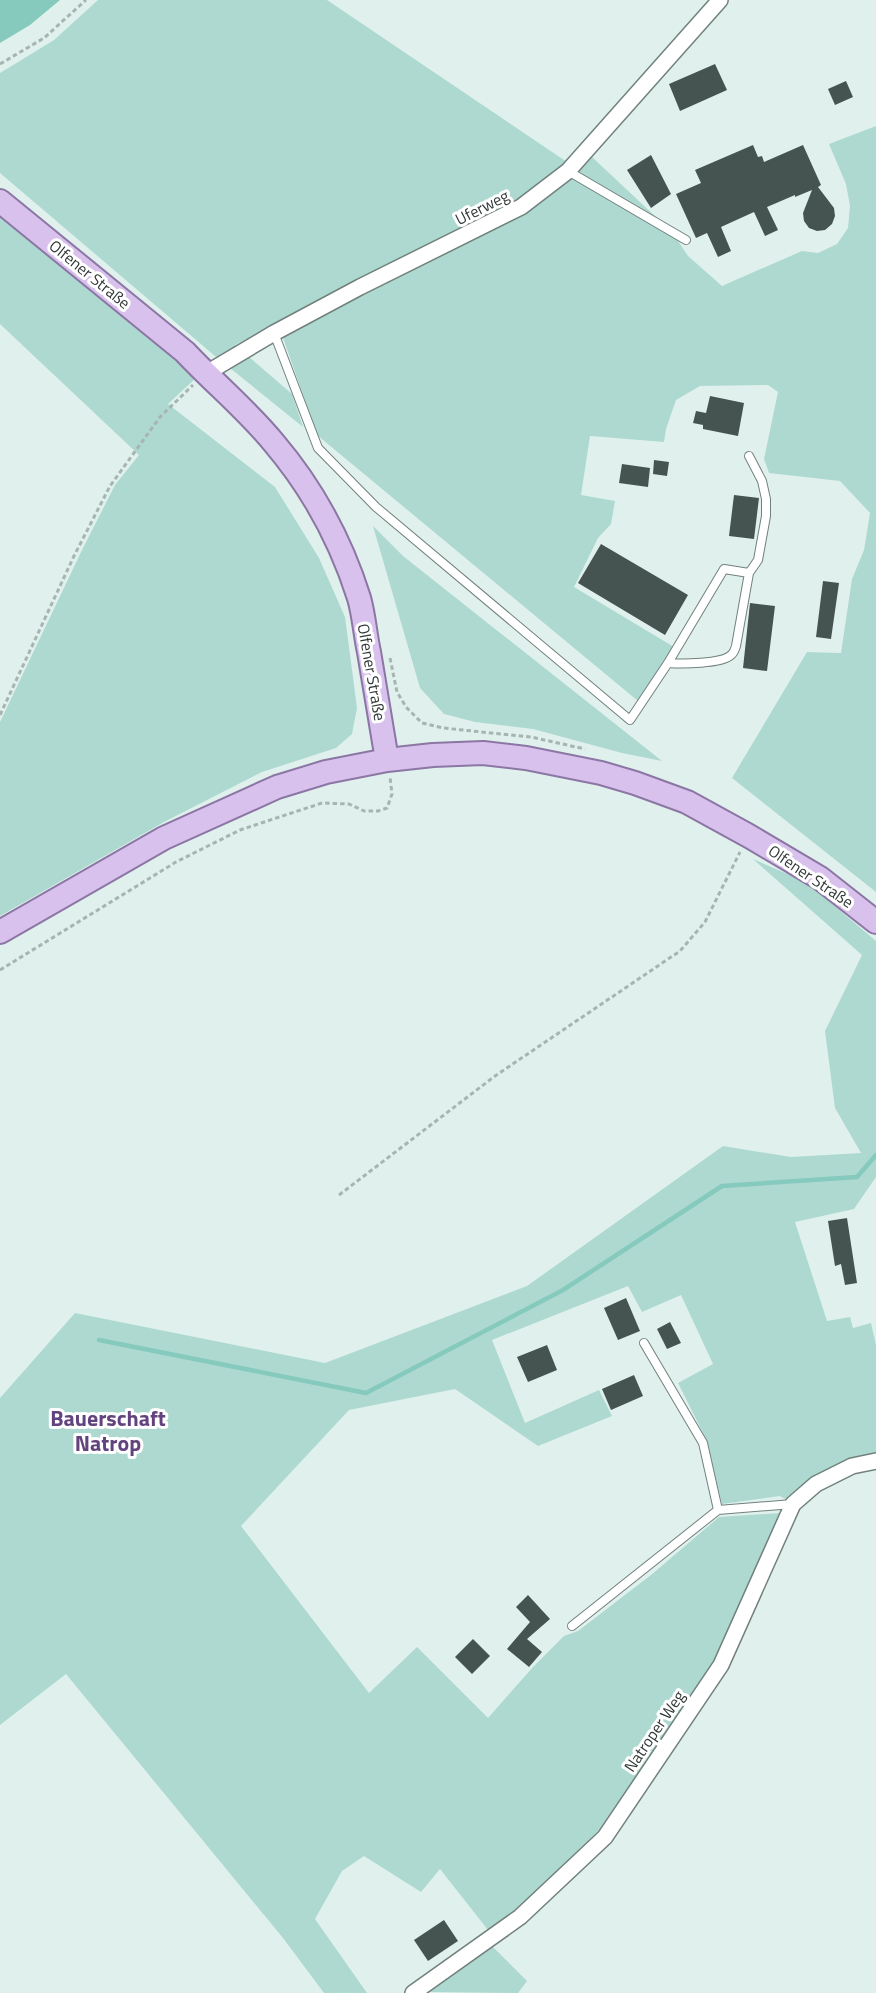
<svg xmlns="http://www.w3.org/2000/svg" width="876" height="1993" viewBox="0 0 876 1993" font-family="'Titillium Web',sans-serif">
  <rect width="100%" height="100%" fill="#e0f1ed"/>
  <path fill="#aed9d1" d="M98,0h229l240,162 -49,38 -283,145 57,49 11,33 -88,-71 -215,-183v-100l54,-33z
    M876,126v766l-144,-114 75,-126 34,1 11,-74 12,-29 6,-37 -30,-32 -71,-8 -5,-14 14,-67 -10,-7 -68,1 -24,14 -10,29 -2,13 -74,-6 -9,59 34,6 -4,23 -13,14 -24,49 100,60 -36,54 -321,-266 -35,-100 246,-124 64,-54 80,75 16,24 34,30 80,-35 16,2 19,-9 11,-16 2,-22 -4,-22 -17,-40z
    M0,214l198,162 -30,28 107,83 44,71 26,59 12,91 -5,26 -16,14 -74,24 -98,50 -164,94v-194l82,-172 33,-65 24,-30 -139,-131z
    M373,526l30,30 259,205 -40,-8 -89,-24 -58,-7 -31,-8 -24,-26z
    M753,859l53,23 70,59v236l-22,32 -59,13 32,99 23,-4 3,11 18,-5 5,22v107c-39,10 -60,20 -91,47l-5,-3 -58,8 -16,-65 -28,-56 35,-19 -32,-69 -39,17 -14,-26 -136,54 33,83 74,-33 13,26 -74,30 -83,-57 -106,21 -108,116 128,167 48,-46 71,71 45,-51 31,-31 14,-5 73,-56 68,-58 62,-4 -67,150 -114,166 -85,83 -27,18 -48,-61 -19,23 -57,-36 -22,15 -27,48 52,74h-43l-41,-55 -217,-264 -66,51v-327l75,-85 250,50 202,-77 196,-140 68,11 70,-4 -26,-45 -10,-77 37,-76z
    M492,1946l35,35 -9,12 -89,-1z"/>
  <path fill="#85cabd" d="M0,0h60l-30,25 -30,18z"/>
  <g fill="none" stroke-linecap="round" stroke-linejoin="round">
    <path stroke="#85cabd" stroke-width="4.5" d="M99,1340l267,53 197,-103 159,-104 135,-9 19,-22"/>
  </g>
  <path fill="#455451" d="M715,64l12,26 -47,21 -11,-27z
    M846,81l7,16 -18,8 -7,-16z
    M753,145l5,12 4,-1 2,6 39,-17 18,40 -3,2 16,21 1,8 -3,8 -7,6 -8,1 -8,-3 -5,-7 -1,-8 9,-23 -17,7v-2l-28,12 11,23 -13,6 -11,-24 -33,15 10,24 -13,6 -11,-24 -11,5 -20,-44 25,-11 -6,-13z
    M651,155l20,39 -20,14 -24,-38z
    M710,396l34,7 -6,33 -35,-7v-4l-10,-2 3,-12 10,2z
    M654,460l15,2 -2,14 -14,-2z
    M622,464l28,4 -2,19 -29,-4z
    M734,495l25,3 -5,41 -25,-3z
    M601,544l87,51 -23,40 -87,-52z
    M823,581l16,2 -8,56 -15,-2z
    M750,603l25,3 -8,65 -24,-3z
    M847,1218l10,65 -12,2 -4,-21 -6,2 -7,-45z
    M626,1298l14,33 -22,9 -14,-32z
    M670,1322l11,21 -14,6 -10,-20z
    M547,1345l10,25 -29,12 -11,-25z
    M634,1375l9,21 -32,14 -9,-21z
    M528,1595l22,24 -23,20 15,13 -13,15 -22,-18 23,-27 -14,-15z
    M473,1639l17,17 -18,18 -17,-17z
    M444,1920l14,21 -30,20 -14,-21z"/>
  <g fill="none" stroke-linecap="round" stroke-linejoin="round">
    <defs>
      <path id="lane" d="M568,171l118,69
        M274,333l44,115 58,59 254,213 38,-57 56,-94 25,4
        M668,663c13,1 54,1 63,-8 3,-2 4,-6 5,-9l13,-73 9,-13 8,-44v-17l-4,-18 -13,-25
        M644,1343l59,100 15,67
        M572,1626l146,-116 75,-6"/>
      <path id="street" d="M205,374l69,-41 86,-46 161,-80 47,-36 152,-171
        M413,1993l107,-76 85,-80 116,-172 72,-161 23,-20 36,-18 24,-5"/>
      <path id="primary" d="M0,201l185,151c29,31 62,58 89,91 39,46 67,98 85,155 5,17 6,36 10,54 6,36 12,72 18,108
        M0,932l164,-94 113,-51 49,-15 61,-12 46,-5 50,-2 43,5 75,15 34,10 52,19 62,34 71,42 56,44"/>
    </defs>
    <use href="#lane" stroke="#71817d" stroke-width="10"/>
    <use href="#street" stroke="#71817d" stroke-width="18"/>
    <use href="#primary" stroke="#8c76a4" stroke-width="26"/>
    <path stroke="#a7b5b2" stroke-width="3" stroke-dasharray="4.5 3" stroke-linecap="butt" d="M0,64l44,-26 42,-38
      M390,658l7,34 9,15 16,16 21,5 88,9 54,12
      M0,715l74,-159 36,-70 50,-69 33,-32
      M0,970l176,-108 64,-32 82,-27 27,1 15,7h14l9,-3 5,-14 -2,-17
      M339,1195l156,-119 185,-125 25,-29 35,-70"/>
    <use href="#lane" stroke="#fff" stroke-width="8"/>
    <use href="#street" stroke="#fff" stroke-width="15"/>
    <use href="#primary" stroke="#d8c1ec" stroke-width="22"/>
  </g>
  <g text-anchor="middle" stroke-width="6" stroke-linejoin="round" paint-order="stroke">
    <g font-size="16" fill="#303736" stroke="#fff">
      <text transform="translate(482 207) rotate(-27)" y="6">Uferweg</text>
      <text transform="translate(90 274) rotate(39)" y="6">Olfener Straße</text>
      <text transform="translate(372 672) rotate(80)" y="6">Olfener Straße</text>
      <text transform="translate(811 876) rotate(34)" y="6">Olfener Straße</text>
      <text transform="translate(654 1731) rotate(-56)" y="6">Natroper Weg</text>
    </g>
    <g font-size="22" font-weight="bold" fill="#63437e" stroke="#fff">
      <text x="108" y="1426">Bauerschaft<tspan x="108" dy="25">Natrop</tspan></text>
    </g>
  </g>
</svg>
